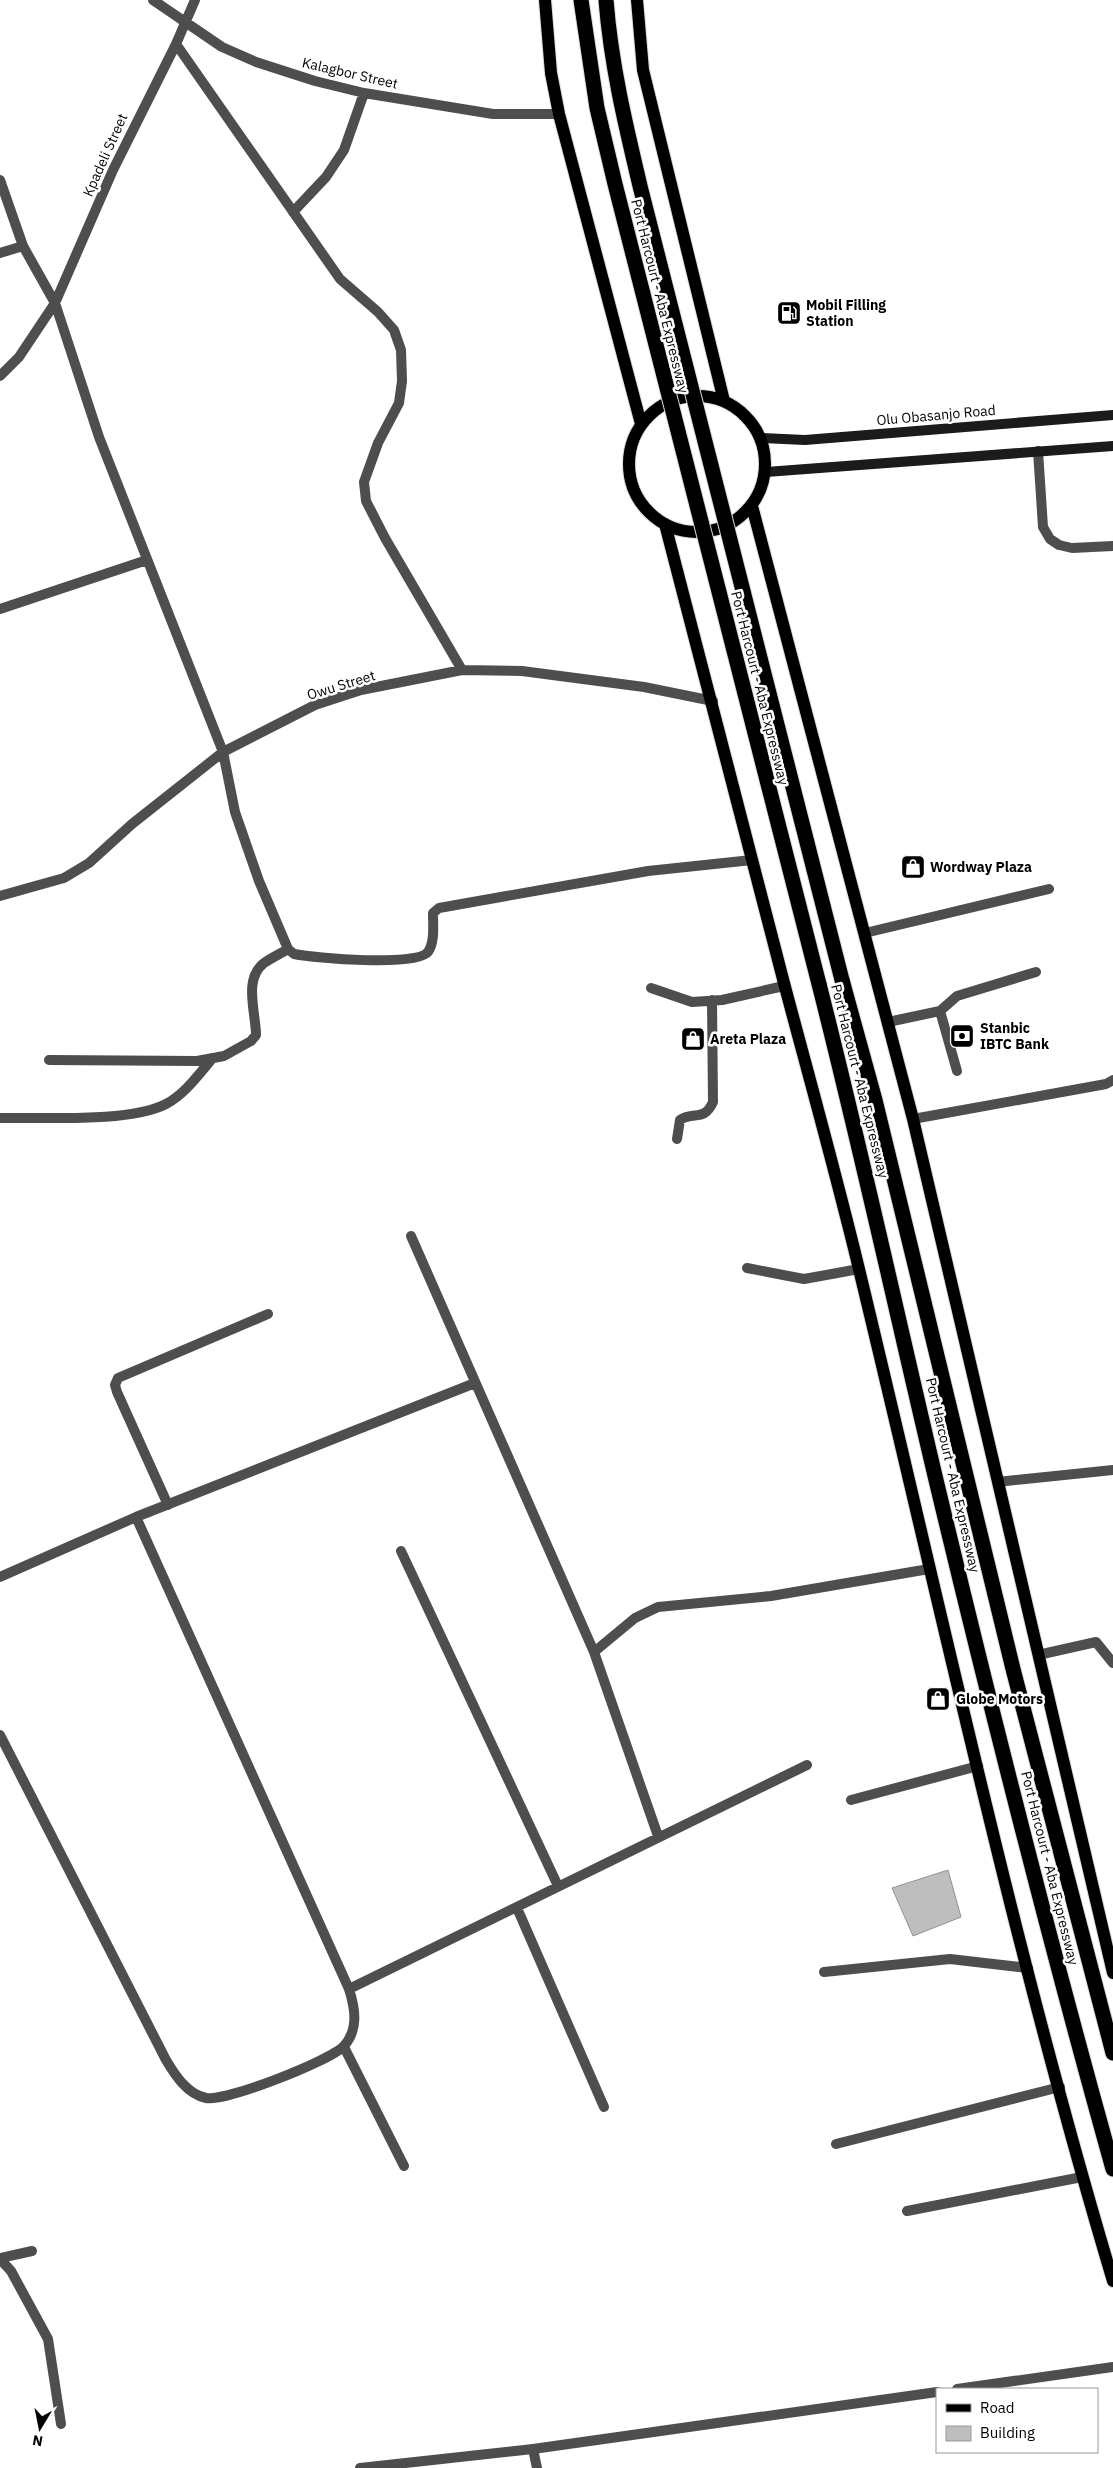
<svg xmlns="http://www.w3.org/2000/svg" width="1113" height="2468" viewBox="0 0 1113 2468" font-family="'IBM Plex Sans',sans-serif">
  <rect width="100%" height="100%" fill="#fff"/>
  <path fill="#bebebe" stroke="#929292" d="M948,1870l13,47 -48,19 -21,-48z"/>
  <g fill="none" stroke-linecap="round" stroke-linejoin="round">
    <defs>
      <path id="primary" d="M545,0l6,73 8,41 82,310
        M637,0l6,70 81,331
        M629 464a68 68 0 1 1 136 0a68 68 0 1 1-136 0Z
        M752,506l161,613 200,854
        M665,524c41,153 78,306 119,459 25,94 51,187 74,282 82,339 155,682 255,1016"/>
      <path id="highway" d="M842,980l33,120 138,569 100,384
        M819,984c42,165 78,331 117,496 55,230 113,460 177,689"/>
    </defs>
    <use href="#primary" stroke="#dbdbdb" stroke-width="14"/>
    <use href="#highway" stroke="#dbdbdb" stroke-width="17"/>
    <path stroke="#4e4e4e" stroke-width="10" d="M1038,451l5,76 7,12 9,6 13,3 41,-2
      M940,1011l17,-15 79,-24
      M888,1022l52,-11 17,60
      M913,1119l193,-35 7,-4
      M747,1268l57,11 55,-10
      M1038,1655l58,-13 17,21
      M851,1800l127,-34
      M824,1972l126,-13 78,9
      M836,2144l224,-57
      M907,2211l175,-34
      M0,2259l11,12 37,68 13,85
      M533,2449l4,19"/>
    <path stroke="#4e4e4e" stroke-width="10" d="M153,0l69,47 34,15 59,19 49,12 129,21h66
      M176,44l164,235 38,33 16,18 7,20 1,31 -3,22 -21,40 -14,39 2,19 19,37 77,132
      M0,180l23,66 32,57 44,134 124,315 12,60 24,69 29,68 6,5c21,4 122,13 134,-2 7,-10 5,-27 5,-39l6,-5 209,-37 104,-11
      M293,212l33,-35 18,-27 20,-57
      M0,253l23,-7
      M0,376l19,-19 36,-54 58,-133 63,-126 19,-44
      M0,609l147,-49
      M0,896l64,-18 25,-15 43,-39 91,-72 92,-47 46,-15 101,-20 60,1 122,16 69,14
      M865,933l184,-44
      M651,988l41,14 30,-2 62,-14
      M49,1060l148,1 27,-5 27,-15 5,-6c0,-22 -13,-56 8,-72 7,-5 16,-9 24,-14
      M0,1118c44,-1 129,5 166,-14 19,-10 33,-30 46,-45
      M677,1139l3,-19c14,-9 24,2 33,-18l-1,-102
      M411,1236l183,416 64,184
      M997,1482l116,-12
      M168,1505l-51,-113 -2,-7 3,-7 150,-64
      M401,1551l157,335
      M0,1577l136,-60 339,-134
      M594,1652l41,-34 23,-11 113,-11 158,-27
      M0,1735l166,325c9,15 21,34 40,38 19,4 124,-37 138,-52 15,-17 11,-38 5,-57l-213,-472
      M517,1908l87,199
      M349,1989l458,-224
      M344,2047l60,119
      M0,2258l32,-7
      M957,2389l156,-22
      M360,2468l173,-19 404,-57"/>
    <path stroke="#1b1b1b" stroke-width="10" d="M762,438l43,2 308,-25
      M766,472l347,-26"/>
    <use href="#primary" stroke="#000" stroke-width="12"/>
    <use href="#highway" stroke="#000" stroke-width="15"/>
    <defs>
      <path id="highway-bridge" d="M581,0l16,108 18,76 204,800
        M606,0c5,65 20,127 35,190l201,790"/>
    </defs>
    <use href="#highway-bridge" stroke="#dbdbdb" stroke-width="17" stroke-linecap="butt"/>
    <use href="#highway-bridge" stroke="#000" stroke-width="15"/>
  </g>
  <defs>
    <symbol id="fuel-square" viewBox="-11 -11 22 22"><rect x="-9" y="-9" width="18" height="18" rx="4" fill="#000" stroke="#fff"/><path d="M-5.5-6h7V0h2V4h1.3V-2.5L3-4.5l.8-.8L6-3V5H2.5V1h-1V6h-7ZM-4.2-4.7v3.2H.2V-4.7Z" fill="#fff"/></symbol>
    <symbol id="shop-square" viewBox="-11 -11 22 22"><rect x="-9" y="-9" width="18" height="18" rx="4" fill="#000" stroke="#fff"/><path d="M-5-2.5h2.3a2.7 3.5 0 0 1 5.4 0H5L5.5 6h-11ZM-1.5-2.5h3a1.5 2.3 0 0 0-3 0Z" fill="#fff"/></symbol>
    <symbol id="bank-square" viewBox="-11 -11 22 22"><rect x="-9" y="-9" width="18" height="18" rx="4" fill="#000" stroke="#fff"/><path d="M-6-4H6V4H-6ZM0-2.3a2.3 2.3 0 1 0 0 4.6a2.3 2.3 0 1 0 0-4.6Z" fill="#fff"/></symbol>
  </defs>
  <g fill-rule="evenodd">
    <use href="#fuel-square" x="775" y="299" width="28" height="28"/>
    <use href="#shop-square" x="899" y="853" width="28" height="28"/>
    <use href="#bank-square" x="948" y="1022" width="28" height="28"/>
    <use href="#shop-square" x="679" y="1025" width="28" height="28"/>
    <use href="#shop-square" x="924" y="1685" width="28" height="28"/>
  </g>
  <g text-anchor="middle" stroke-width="5" stroke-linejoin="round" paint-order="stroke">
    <g font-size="14" fill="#000" stroke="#fff">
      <text transform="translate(350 73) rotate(13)" y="5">Kalagbor Street</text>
      <text transform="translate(105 155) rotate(-66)" y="5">Kpadeli Street</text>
      <text transform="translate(660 296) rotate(76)" y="5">Port Harcourt - Aba Expressway</text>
      <text transform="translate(936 415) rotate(-5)" y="5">Olu Obasanjo Road</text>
      <text transform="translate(341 685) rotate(-17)" y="5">Owu Street</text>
      <text transform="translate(760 688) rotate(76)" y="5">Port Harcourt - Aba Expressway</text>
      <text transform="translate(860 1081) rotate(76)" y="5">Port Harcourt - Aba Expressway</text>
      <text transform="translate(953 1475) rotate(77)" y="5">Port Harcourt - Aba Expressway</text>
      <text transform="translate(1050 1868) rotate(76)" y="5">Port Harcourt - Aba Expressway</text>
    </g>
    <g font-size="14" font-weight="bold" fill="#000" stroke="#fff" text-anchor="start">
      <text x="806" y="310">Mobil Filling<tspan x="806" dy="16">Station</tspan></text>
      <text x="930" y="872">Wordway Plaza</text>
      <text x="980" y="1033">Stanbic<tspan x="980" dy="16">IBTC Bank</tspan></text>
      <text x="710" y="1044">Areta Plaza</text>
      <text x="956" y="1704">Globe Motors</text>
    </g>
  </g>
  <rect x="936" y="2388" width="162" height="65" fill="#ffffff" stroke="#999999"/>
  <rect x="946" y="2404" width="25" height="8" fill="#000000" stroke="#999999"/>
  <text x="980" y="2413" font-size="15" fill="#000000">Road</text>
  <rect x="946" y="2426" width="25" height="15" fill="#bebebe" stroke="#999999"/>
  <text x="980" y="2438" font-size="15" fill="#000000">Building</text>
  <g transform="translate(40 2428) rotate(190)" stroke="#ffffff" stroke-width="4" paint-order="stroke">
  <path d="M0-4L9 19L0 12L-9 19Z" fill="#000000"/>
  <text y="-8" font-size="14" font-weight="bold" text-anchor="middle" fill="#000000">N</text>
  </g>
</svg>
